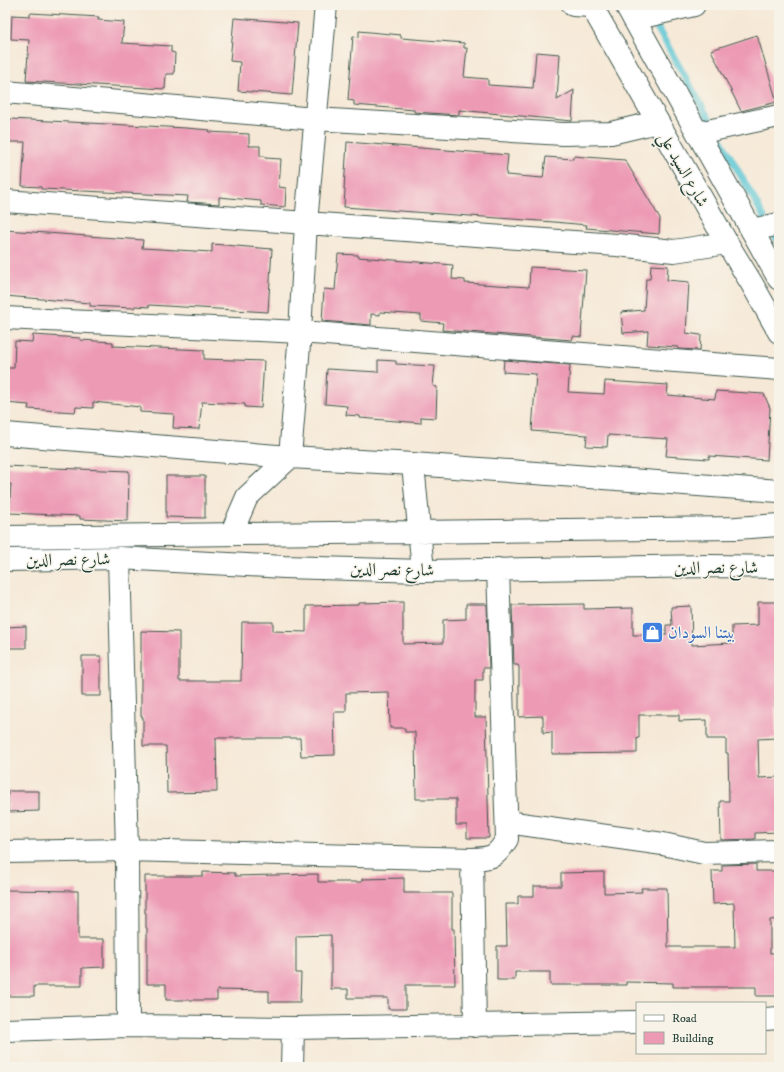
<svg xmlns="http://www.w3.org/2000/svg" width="784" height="1072" viewBox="0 0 784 1072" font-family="'IM FELL DW Pica',Amiri,serif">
  <rect width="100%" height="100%" fill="#f7f3e8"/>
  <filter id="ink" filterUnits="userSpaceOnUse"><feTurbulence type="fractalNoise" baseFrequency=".025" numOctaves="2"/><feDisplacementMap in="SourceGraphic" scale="8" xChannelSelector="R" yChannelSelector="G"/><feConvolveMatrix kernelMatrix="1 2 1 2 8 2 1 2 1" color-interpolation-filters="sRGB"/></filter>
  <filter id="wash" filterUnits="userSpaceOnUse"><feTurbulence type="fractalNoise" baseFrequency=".012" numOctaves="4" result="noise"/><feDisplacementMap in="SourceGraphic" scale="16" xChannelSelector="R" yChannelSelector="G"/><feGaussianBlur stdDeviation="0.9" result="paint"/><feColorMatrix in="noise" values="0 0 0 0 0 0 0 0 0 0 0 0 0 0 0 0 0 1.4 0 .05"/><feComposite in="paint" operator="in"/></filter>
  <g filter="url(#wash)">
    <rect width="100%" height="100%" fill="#f6e8d6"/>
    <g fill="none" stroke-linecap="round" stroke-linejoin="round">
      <path stroke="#5bc6d4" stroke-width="7" d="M651,17l58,102
        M718,135l46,82
        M773,232l6,10"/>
    </g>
    <g id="blocks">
      <path fill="#ed9ab5" d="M30,13l69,4 -1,3 26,2 -2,21 49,3v6l4,1 -1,21h-8l-1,15 -139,-8 3,-41 -18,-1 1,-24 18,1z
        M234,18l64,5 -6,72 -54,-4 2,-29 -10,-1z
        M359,31l42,4v3l63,5v5h3l-3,29 24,2v6l45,3 3,-36 24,2 -3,46 17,-10 -2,31 -113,-11v5l-45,-3v-2l-60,-5v-4l-6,-1 5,-64 6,1z
        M757,35l20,67 -36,9 -30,-61z
        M10,119l176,9 24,2 -1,2 40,2v12h11v10h5v2l16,1 -2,28 7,1 -1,19 -24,-2v-4l-42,-4v7l-32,-2 1,-6 -147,-7v-2l-19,-1 3,-44h-17z
        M347,142l161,13 -2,20 37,3 3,-21 27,2v-3l52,4 35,58 -1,16 -73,-6 1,-3 -33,-3 -210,-15 1,-17 -1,-1z
        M5,230l138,10 -1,8 70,4v-8l60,5 -4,63 -119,-7v2l-14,-1 -1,2 -44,-2v-3l-85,-7z
        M338,254l20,1v2l95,8 -1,14 13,1v3l64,4 1,-20 56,3 -5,67 -8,-1 -1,4 -130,-10 1,-7 -22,-2v-6l-41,-3v3l-9,-1v11l-49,-4 2,-32 11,1z
        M651,265l17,1 -1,14 22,2 -3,51 15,2 -1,15 -22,-1v-2l-31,-2 1,-14 -25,2 -2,-21 23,-2 2,-31h4z
        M33,335l47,3v2l33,2v4l91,4v9l60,2 -3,47 -16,-1v-3l-43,-2 -3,27 -26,-1 1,-14 -34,-2v-5l-47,-5v6l-17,-1 -1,5 -47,-3 1,-4 -24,-2v-35h9l1,-27 17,1z
        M378,360l18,1v3l39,2 -2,20 4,1 -1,31 -15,-1v6l-61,-5v-2l-14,-1 1,-9 -22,-2 2,-35 51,3z
        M504,360l66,5 -2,27 36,2 1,-13 63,4 -1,10 48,4 1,-8 48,3 6,14 -3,52 -58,-4v3l-43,-3 2,-17 -60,-4 -1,12 -21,-1 1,-11 -55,-4 4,-57 -33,-2z
        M5,466l124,5 -1,50 -48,-2v-3l-71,-3 2,-29 -6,-1z
        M166,476h39v42l-39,-1z
        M403,602v42l40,-1v-23l23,-1v-15h20l1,1 2,63h-6v12h-8v37h11l3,121h-22v-13h-11v-26h-40l-1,-67h-10v-4h-15l-1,-36 -43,1v19h-12l1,43 -34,1 -1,-18h-84l1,54 -50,1 -1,-47h-23v-29h-2v-86l38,1v49h62l1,-59h31v9l33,1v-26l53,-1v-2z
        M758,602h21v89h-2v8h-2l1,39 -18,1 1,39 20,-1v55l-24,1v6l-34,1 -1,-39h9l-1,-48h-2v-14h-19v-19l-28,1v-6h-40v23h-2v15l-85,1v-22l-9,1v-17l-24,1v-50l-1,-2h-4l-2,-60 72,-1v5l49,-1v27h33v-10h6l-1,-18 20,-1 1,39 40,-2v-17l26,-1z
        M26,626v22h-21v-21z
        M82,656h19v40h-19z
        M8,791h31v20l-31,1z
        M756,864v7h23v48l-9,1v33h9v43h-23v-9h-83v-4l-47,-1v3h-76v-13h-35v8h-18v-34h10l-1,-42h12v-8h16v-10h27v-13l43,-1v21l38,-1 -1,-4h26l1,59h67l-1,-44 -21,1 -1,-33h10v-6z
        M203,872l32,1v3l83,-2v8h44v-3l42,-1v15h48v36h2l1,56h-49v24h-18v-11h-40v-9h-17v-54l-35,1v37h5l-1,29h-31v-11l-52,-1v10h-51v-16h-19v-56h-1v-15h-1v-37h58z
        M5,890l73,1v48h26v28l-22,1v18h-48v10h-29z"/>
    </g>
  </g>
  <g filter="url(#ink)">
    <use href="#blocks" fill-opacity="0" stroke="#3f574c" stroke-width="1"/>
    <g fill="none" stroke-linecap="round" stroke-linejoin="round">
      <defs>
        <path id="minor" d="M573,5l19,1
          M634,19l60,-14
          M5,92l310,27 248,15 48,-1 46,-11
          M698,133l81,-17
          M5,201l301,22 311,22 57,6 53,-8
          M752,230l27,-6
          M5,318l295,14 479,37
          M5,434l285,23 123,7 366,27
          M413,464l10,107
          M231,534l16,-37 43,-40 10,-125 6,-109 20,-218
          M5,537l731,-9 43,-3
          M119,558l8,292 1,176
          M5,560l114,-2 165,9 139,4 286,-5 70,1
          M507,822l156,22 41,9 75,-2
          M5,852l122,-2 345,9c21,-1 24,-2 35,-20l-9,-270
          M472,859l3,167
          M765,1019l14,-1
          M5,1030l123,-4 165,2 344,-6
          M292,1067l1,-39"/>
        <path id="major" d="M591,5l136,238 25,41 27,48
          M626,5l153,274"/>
      </defs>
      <use href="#minor" stroke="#3f574c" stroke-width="24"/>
      <use href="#major" stroke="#3f574c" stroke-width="24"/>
      <use href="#minor" stroke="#fff" stroke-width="22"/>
      <use href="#major" stroke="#fff" stroke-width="22"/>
    </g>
  </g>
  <defs>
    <symbol id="shop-square" viewBox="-11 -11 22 22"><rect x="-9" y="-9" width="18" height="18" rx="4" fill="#3f7fe0" stroke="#f7f3e8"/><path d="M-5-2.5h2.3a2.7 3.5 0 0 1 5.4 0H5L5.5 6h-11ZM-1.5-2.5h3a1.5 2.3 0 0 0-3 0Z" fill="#fff"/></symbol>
  </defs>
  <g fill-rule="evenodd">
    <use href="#shop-square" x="640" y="620" width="25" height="25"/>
  </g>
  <g text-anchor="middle" stroke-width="3" stroke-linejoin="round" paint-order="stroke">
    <g font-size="17" fill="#1f3d34" stroke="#f7f3e8">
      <text transform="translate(684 169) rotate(60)" y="6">شارع السيد علي</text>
      <text transform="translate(68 559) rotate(-1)" y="6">شارع نصر الدين</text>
      <text x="716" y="573">شارع نصر الدين</text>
      <text transform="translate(392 569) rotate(1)" y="6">شارع نصر الدين</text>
    </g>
    <g font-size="17" fill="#366cbe" stroke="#f7f3e8" text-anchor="start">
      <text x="668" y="638">بيتنا السودان</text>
    </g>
  </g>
  <rect width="784" height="1072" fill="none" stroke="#f7f3e8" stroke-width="20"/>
  <rect x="636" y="1002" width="130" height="52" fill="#f7f3e8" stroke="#a1aaa0"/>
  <rect x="644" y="1015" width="20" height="6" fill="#ffffff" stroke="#a1aaa0"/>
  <text x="672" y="1022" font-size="12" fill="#1f3d34">Road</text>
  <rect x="644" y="1032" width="20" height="12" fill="#ed9ab5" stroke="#a1aaa0"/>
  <text x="672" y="1042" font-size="12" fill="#1f3d34">Building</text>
</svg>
